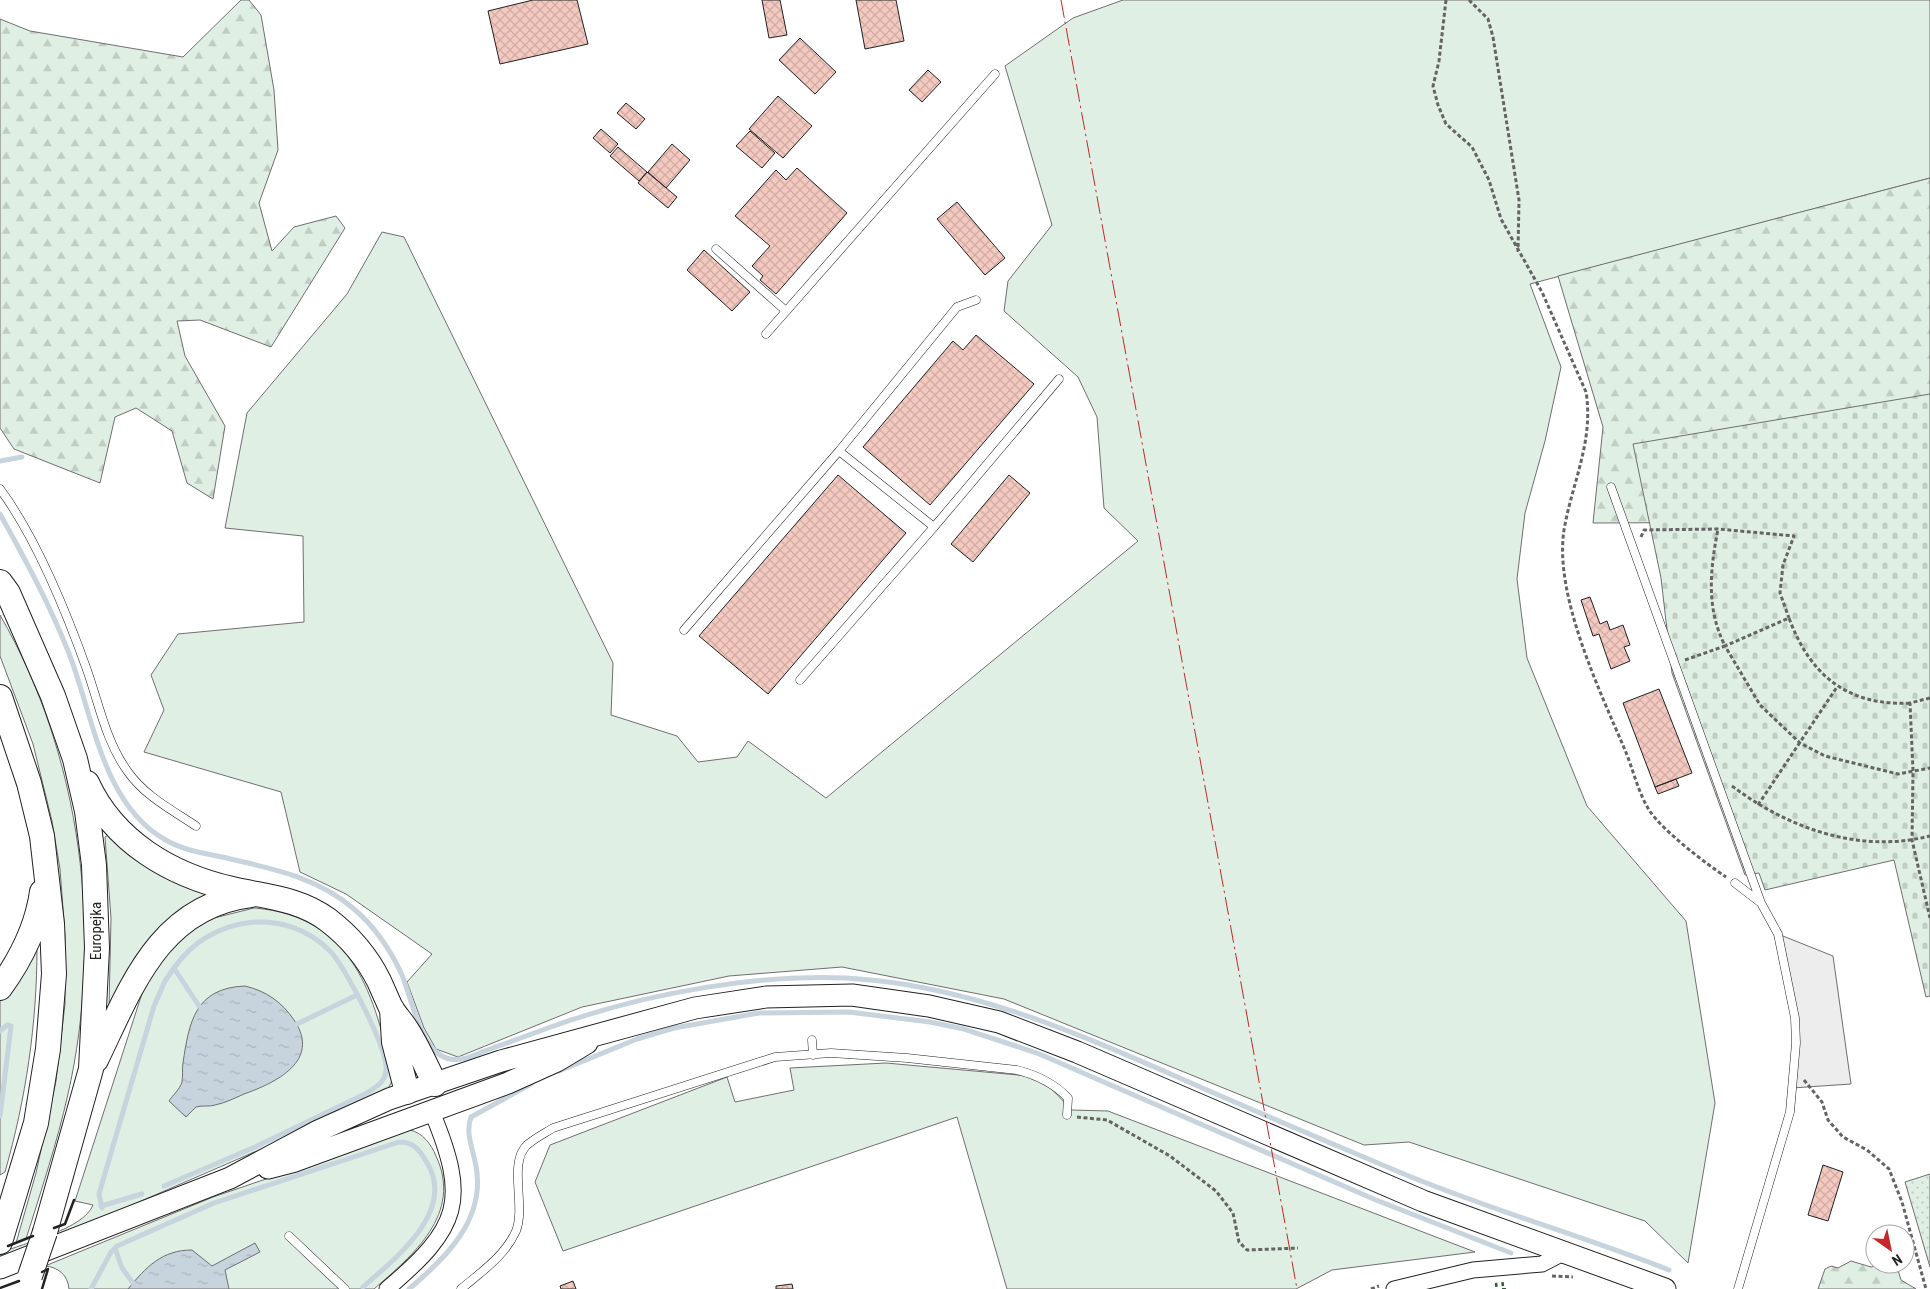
<svg xmlns="http://www.w3.org/2000/svg" width="1930" height="1289" viewBox="0 0 1930 1289" font-family="'Roboto Condensed',sans-serif">
  <defs>
    <pattern id="forest-firs" width="22" height="20" patternUnits="userSpaceOnUse" patternTransform="scale(1.25)"><rect width="22" height="20" fill="#e0efe3"/><path d="M5 1l3.5 6h-7zM16 11l3.5 6h-7z" fill="#c0cdc2"/></pattern>
    <pattern id="cemetery-stones" width="16" height="16" patternUnits="userSpaceOnUse" patternTransform="scale(1.25)"><rect width="16" height="16" fill="#e0efe3"/><path d="M2 7V4a2 2 0 0 1 4 0v3zM10 15v-3a2 2 0 0 1 4 0v3z" fill="#c0cdc2"/></pattern>
    <pattern id="garden-dots" width="8" height="8" patternUnits="userSpaceOnUse" patternTransform="scale(1.25)"><rect width="8" height="8" fill="#e0efe3"/><path d="M2 2h.1M6 6h.1" fill="none" stroke="#c0cdc2" stroke-width="1.8" stroke-linecap="round"/></pattern>
    <pattern id="water-ripples" width="26" height="14" patternUnits="userSpaceOnUse" patternTransform="scale(1.25)"><rect width="26" height="14" fill="#c7d3dd"/><path d="M2 4q2-2 4 0t4 0M15 11q2-2 4 0t4 0" fill="none" stroke="#abb5bd"/></pattern>
    <pattern id="building-cross-hatch" width="8" height="8" patternUnits="userSpaceOnUse" patternTransform="scale(1.25)"><rect width="8" height="8" fill="#f3c9c0"/><path d="M0 0l8 8M0 8l8-8" fill="none" stroke="#d0aca5"/></pattern>
  </defs>
  <rect width="100%" height="100%" fill="#fff"/>
  <path fill="#e0efe3" stroke="#6f6f6f" d="M1123,0h807v178l-400,106 31,83 -16,74 -20,72 -8,66 10,79 60,148 99,115 29,182 -27,160 -43,-42 -236,-79 -45,3 -360,-146 -162,-32 -113,9 -147,31 -124,50 -22,-8 -12,-21 -17,-46 25,-28 -86,-60 -46,-22 -19,-80 -137,-40 20,-42 -13,-35 27,-41 126,-12 -1,-86 -78,-8 22,-115 100,-119 35,-62 22,5 209,426 -2,52 66,21 21,26 39,-5 11,-16 78,57 312,-257 -34,-33 -7,-91 -19,-40 -74,-66 4,-30 44,-56 -47,-159 68,-48z
    M0,615c82,142 104,320 68,479 -11,49 -27,97 -42,145l-10,4 20,-70 20,-92 9,-77v-69l-5,-66 -8,-48 -19,-77 -33,-88z
    M110,834l107,58 -108,116 2,-90 -6,-81z
    M254,908c100,8 121,88 139,171l-5,10 -23,15 -256,111 -109,42v-4c24,-10 84,-24 93,-48l-18,-4 72,-223 40,-47 27,-13z
    M37,947c0,77 -11,151 -32,225l-5,3v-175z
    M886,1063l154,14 32,33 36,1 367,141 -143,18 -36,19h-289l-50,-172 -394,134 -28,-69 15,-37 177,-68 8,25 59,-12 -4,-22z
    M410,1130c13,3 21,14 26,26 27,58 -23,99 -62,133h-305c-1,-14 -11,-22 -24,-23l168,-69z"/>
  <path fill="url(#forest-firs)" stroke="#6f6f6f" d="M241,0h8l12,15 13,75 4,60 -19,53 13,48 22,-24 42,-11 9,12 -74,119 -71,-27 -23,1 8,35 40,70 -12,73 -26,-16 -15,-52 -36,-23 -21,9 -15,66 -86,-34 -14,-21v-409l30,12 153,26z
    M1930,178v497l-120,-153 -217,1 10,-96 -45,-151z
    M1851,1261l20,6 13,-3 13,3 4,13 15,9h-98l7,-20 6,-3 7,2z"/>
  <path fill="url(#cemetery-stones)" stroke="#6f6f6f" d="M1930,394v602l-4,1 -32,-137 -129,30 -6,-17 -14,2 -73,-202 -11,-95 -28,-134z"/>
  <path fill="url(#garden-dots)" stroke="#6f6f6f" d="M1930,1174v93l-25,-85z"/>
  <path fill="#ededed" stroke="#6f6f6f" d="M1778,934l55,22 18,128 -59,4 3,-70z"/>
  <path fill="url(#water-ripples)" stroke="#6f6f6f" d="M245,986c21,5 37,16 49,34 28,41 -19,63 -50,74 -9,4 -19,9 -29,11 -6,2 -12,0 -19,2l-10,10 -17,-16c4,-6 11,-12 13,-19 1,-6 0,-13 1,-19 6,-41 12,-75 62,-77z
    M255,1243l5,9 -35,18 4,19h-101c18,-22 34,-39 64,-39l20,16z"/>
  <g fill="none" stroke-linecap="round" stroke-linejoin="round">
    <path stroke="#c7d3dd" stroke-width="5" d="M0,461l22,-4
      M0,514c25,45 49,89 68,137 25,62 33,151 96,188 18,11 38,14 58,18 47,11 94,19 132,52 20,17 37,42 48,66 9,22 18,70 40,81 5,3 13,4 19,3 10,-1 20,-7 29,-10 20,-7 39,-14 58,-21 96,-35 221,-58 323,-48 111,11 210,55 311,99 72,32 144,62 217,93 88,37 181,63 270,98
      M297,1024l60,-29
      M0,1031l7,-6 4,1 -11,90
      M559,1071l78,-32 37,-11 85,-15 90,-1 81,10 34,7 73,24 339,147 135,53
      M164,1186l91,-39 112,-54c8,-5 18,-11 19,-22 3,-20 -41,-105 -56,-120 -46,-46 -120,-35 -156,17l25,38
      M101,1206l41,-12
      M102,1208l-3,-14 55,-188 11,-25 9,-13
      M115,1248l7,20 11,15
      M91,1289l20,-37 6,-6 97,-43 185,-61c14,0 20,7 27,19 32,49 -30,97 -63,126
      M409,1289c37,-31 77,-70 67,-123 -3,-17 -11,-33 -5,-49l60,-33"/>
  </g>
  <path fill="url(#building-cross-hatch)" stroke="#222" d="M533,0h44l11,44 -88,20 -12,-53z
    M762,0h18l7,35 -18,3z
    M856,0h40l8,41 -39,8z
    M800,38l36,34 -21,22 -36,-34z
    M928,70l13,12 -19,20 -13,-12z
    M778,96l34,30 -29,32 -34,-29z
    M626,103l19,16 -9,10 -19,-16z
    M601,129l17,15 -8,9 -17,-15z
    M750,131l25,22 -13,15 -26,-22z
    M672,144l18,16 -24,28 -18,-16z
    M618,147l29,25 -8,9 -29,-25z
    M797,168l50,45 -71,81 -16,-14 3,-4 -11,-10 18,-20 -35,-30 41,-46 10,10z
    M647,172l30,25 -9,11 -30,-25z
    M957,202l48,56 -20,17 -48,-56z
    M704,250l46,42 -18,19 -45,-41z
    M976,335l58,49 -104,121 -67,-58 90,-106 10,9z
    M838,475l68,58 -138,161 -69,-58z
    M1009,475l21,18 -57,69 -22,-18z
    M1590,597l10,27 7,-3 3,9 13,-5 7,20 -6,2 6,14 -19,8 -12,-35 -6,2 -12,-36z
    M1659,689l33,84 -37,14 -32,-84z
    M1676,779l3,7 -21,8 -3,-7z
    M1823,1165l20,7 -15,49 -20,-6z
    M573,1281l3,8h-15l-1,-3z
    M792,1284l1,5h-17v-3z"/>
  <g fill="none" stroke-linecap="round" stroke-linejoin="round">
    <defs>
      <path id="lane" d="M716,249l70,62
        M766,334l229,-260
        M839,451l95,76 125,-148
        M1611,487l150,416
        M0,489c37,50 66,122 87,181 12,34 19,72 41,102 17,24 44,38 68,54
        M684,630l155,-179 118,-144 19,-7
        M800,680l134,-153
        M1735,883l26,20 17,31 17,84 1,25 -6,69 -52,177
        M812,1040l1,15
        M289,1236l56,53
        M461,1289c20,-17 44,-33 55,-58 10,-25 -8,-68 11,-86 8,-7 18,-12 26,-17l222,-71 56,-4 76,5 110,12c20,5 37,13 51,28l-1,17"/>
      <path id="street" d="M387,1289c73,-62 82,-88 45,-177
        M1394,1289l79,-19 69,-6 21,-11"/>
      <path id="secondary" d="M268,1168l27,-7 213,-78 49,-22 30,-18
        M0,1268l230,-90 88,-47 71,-32 112,-38 194,-53 71,-11 86,-2 77,11 70,16 78,30 346,149 242,88"/>
      <path id="primary" d="M0,582l8,11 45,103 22,63 12,52 7,54 3,83 -6,121 -46,163
        M0,697l29,86 13,53 10,88 2,50 -6,75 -12,74 -36,119
        M87,783c27,59 84,92 145,106 34,8 66,9 96,31 21,16 39,37 51,61 4,9 8,18 12,27 5,8 11,14 16,22 11,17 19,36 28,54
        M0,988c21,-29 37,-61 42,-96
        M392,1009l2,33 13,50
        M96,1060c35,-72 63,-154 155,-165"/>
    </defs>
    <use href="#lane" stroke="#222" stroke-width="9"/>
    <use href="#street" stroke="#222" stroke-width="17"/>
    <use href="#secondary" stroke="#222" stroke-width="23"/>
    <use href="#primary" stroke="#222" stroke-width="26"/>
    <path stroke="#646464" stroke-width="3" stroke-dasharray="4 2.5" stroke-linecap="butt" d="M1446,0l-7,61 -6,25 5,19 8,19 26,23 17,33 12,39 41,73 44,100c8,49 -14,91 -22,138 -10,65 35,159 61,220 8,19 13,42 24,60 14,21 56,53 77,67
      M1469,0l19,19 5,18 26,163 -1,52
      M1641,537l3,-7 74,-1 76,7 -11,29 -3,28 9,25
      M1685,660l40,-14c-19,-38 -15,-76 -7,-117
      M1930,698l-20,5 3,68 -1,69 18,78
      M1910,703c-63,3 -100,-28 -121,-85l-64,28 35,59 40,38 25,13 73,18 32,-6
      M1732,786c56,42 127,68 198,50
      M1758,805l79,-118
      M1804,1080l18,22 6,18 15,17 24,13 22,19 13,33 24,87
      M1077,1117l30,3 63,36 46,35 17,22 6,29 8,8 51,-2
      M1552,1276l21,1
      M1371,1289l8,-3"/>
    <use href="#lane" stroke="#fff" stroke-width="8"/>
    <use href="#street" stroke="#fff" stroke-width="15"/>
    <use href="#secondary" stroke="#fff" stroke-width="21"/>
    <use href="#primary" stroke="#fff" stroke-width="24"/>
    <defs>
      <path id="primary-bridge" d="M30,1276l15,-44"/>
    </defs>
    <use href="#primary-bridge" stroke="#222" stroke-width="26" stroke-linecap="butt"/>
    <use href="#primary-bridge" stroke="#fff" stroke-width="24"/>
    <path stroke="#2f5e38" stroke-width="4" stroke-dasharray="2.5 4" stroke-linecap="butt" d="M1495,1285l9,-1v5"/>
    <path stroke="#222" stroke-width="2.5" d="M54,1228l11,-4 9,-24
      M8,1246l25,-10
      M0,1288l19,-7
      M42,1289l6,-20 -6,3"/>
    <path stroke="#c62828" stroke-width="1" stroke-dasharray="18 4 2.5 4" stroke-linecap="butt" d="M1061,0l236,1289"/>
  </g>
  <g text-anchor="middle" stroke-width="4" stroke-linejoin="round" paint-order="stroke">
    <g font-size="15" fill="#222" stroke="#fff">
      <text transform="translate(96 931) rotate(-90)" y="5">Europejka</text>
    </g>
  </g>
  <g transform="translate(1890 1249) rotate(147)"><circle r="24" fill="#ffffff" stroke="#a7a7a7"/>
  <path d="M0-4L9 19L0 12L-9 19Z" fill="#c62828"/>
  <text y="-8" font-size="14" font-weight="bold" text-anchor="middle" fill="#222222">N</text>
  </g>
</svg>
